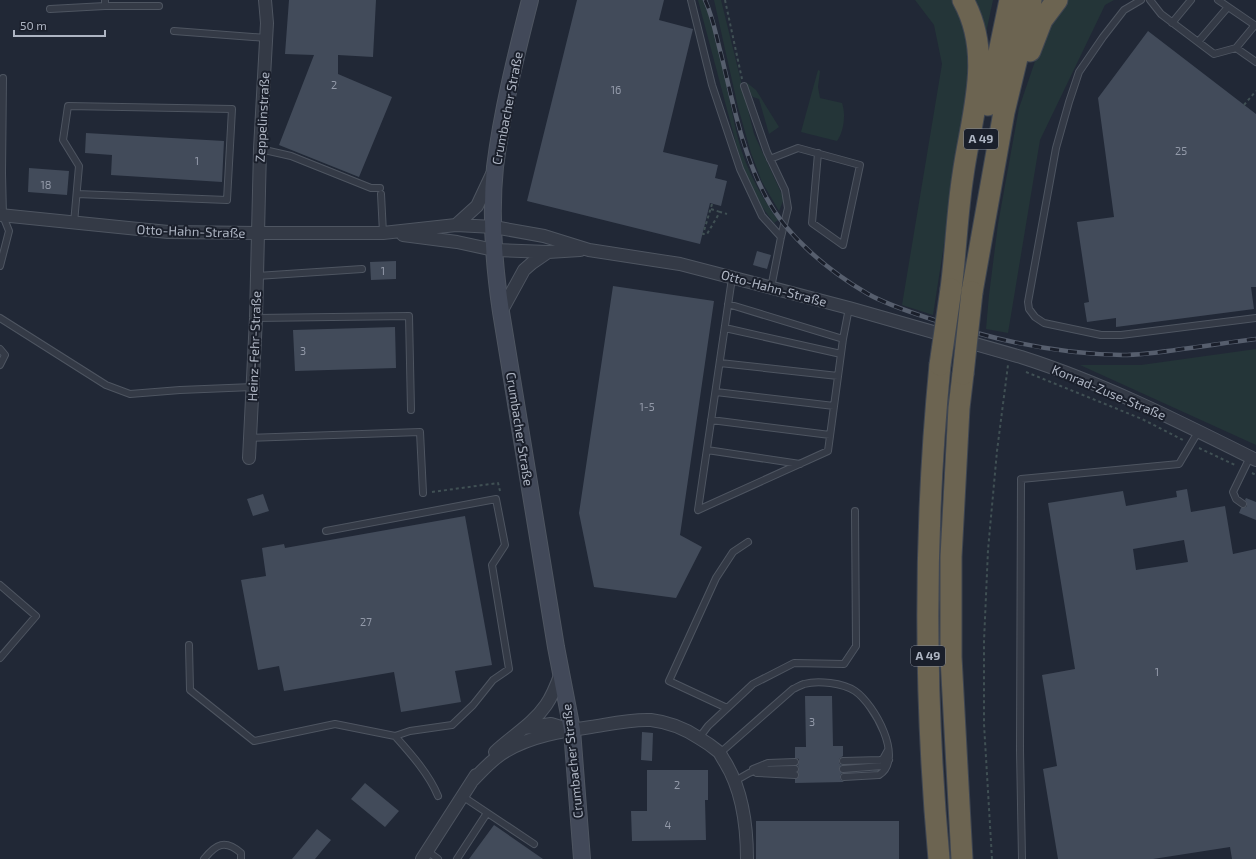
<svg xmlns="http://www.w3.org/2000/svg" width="1256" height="859" viewBox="0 0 1256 859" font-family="'Exo 2',sans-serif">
  <rect width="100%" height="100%" fill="#212836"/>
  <path fill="#243538" d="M698,0h6c19,48 23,100 37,149 8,25 21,49 37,71l-4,3 -12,-16 -20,-41z
    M714,0h7l33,134 30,65 -5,12 -17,-29 -11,-29 -13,-46z
    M915,0h37l9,15 10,31v25l-38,244 -31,-10 40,-241 -8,-39z
    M974,0h19l-7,33z
    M1067,0h47l-9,5 -65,135 -32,193 -22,-4 3,-34 9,-71 21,-116 25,-73z
    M818,70l2,1 -2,16 2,11 22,5c4,11 2,28 -5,38l-36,-9z
    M746,82l10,8 23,37 -10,7 -10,-35 -6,-2 -5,-7z
    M1256,349v96l-176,-80h61z"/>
  <path fill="#424b5a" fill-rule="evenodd" d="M289,0h87l-3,57 -35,-2v19l54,23 -33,80 -80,-32 35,-90 -29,-1z
    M577,0h87l-5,20 34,9 -30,123 55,13 -3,13 12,3 -6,25 -11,-3 -10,41 -173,-43z
    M1148,31l108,83v173h-5l3,22 -138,18v-9l-29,4 -3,-19 5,-1 -12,-80 37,-5 -16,-119z
    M86,133l138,8 -2,41 -111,-7 1,-20 -27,-2z
    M29,168l40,3 -2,24 -39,-3z
    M757,251l14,4 -4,14 -14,-4z
    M396,261v18l-25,1 -1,-18z
    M613,286l101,15 -34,234 22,12 -26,51 -82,-11 -15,-74z
    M395,327l1,41 -101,3 -2,-41z
    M1187,489l4,23 34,-6 8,48 23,-5v310h-24l-2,-12 -77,12h-95l-15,-90 14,-3 -15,-91 33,-6 -27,-166 75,-12 3,15 51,-9 -1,-6zM1184,540l4,22 -52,8 -3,-21z
    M263,494l6,17 -16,5 -6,-17z
    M1246,498l10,4v18l-17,-7 2,-5h3l3,-2v-3l-2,-3z
    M465,516l27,149 -37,6 6,31 -60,10 -7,-40 -110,19 -5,-25 -21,4 -17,-90 25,-4 -4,-28 22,-4 1,4z
    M805,696h27l1,50h10v10l-4,3v4l2,2 -2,4 3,4 -2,2v4l4,3 -49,1v-4l4,-3 -1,-4 1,-4 -1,-2 1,-4v-3l-4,-1v-11h11z
    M642,732l11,1 -1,28 -11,-1z
    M647,770h61v30h-3l1,40 -74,1 -1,-30h16z
    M365,783l34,28 -14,16 -34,-28z
    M756,821h143v38h-143z
    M494,825l49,34h-74z
    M317,829l14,11 -16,19h-23z"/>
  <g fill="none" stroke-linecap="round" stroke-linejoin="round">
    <defs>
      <path id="lane" d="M105,0v6h54
        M691,0l21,85 28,84 22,47 19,21
        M1141,0l-17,10 -21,27 -24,35 -10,30 -13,46 -28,154 1,7 6,8 9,6 57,12h20l135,-17
        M1150,0l11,14 53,40 22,-6 19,-23
        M1218,0l38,26
        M50,9l55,-3
        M1172,23l19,-23
        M174,31l92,7
        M1198,42l30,-35
        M1236,48l20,14
        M744,86l23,66 18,38 3,18 -7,29 -10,51
        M260,149l31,7 80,32h9
        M770,159l28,-11 62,17 -17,80 -31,-22 6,-70
        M381,194l2,39
        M74,223l5,-57 -16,-26 5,-34 164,3 -5,91 -150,-6
        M0,266l9,-35 -6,-15 -1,-43 1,-95
        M257,276l105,-7
        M728,304l115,35 -15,112 -130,59 34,-232
        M0,318l106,67 24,9 50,-4 73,-3
        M256,318l153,-2 2,94
        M725,328l116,26
        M843,339l6,-31
        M0,349l5,6 -5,10
        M720,363l118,13
        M716,392l118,14
        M711,420l119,15
        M250,438l170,-6 3,61
        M707,450l93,14
        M1243,504l-7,-5 -3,-7 17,-35
        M326,531l170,-32 9,46 -13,20 17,104 -16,11 -20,25 -21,20 -42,6 -15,5c16,18 34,38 43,60
        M0,585l36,31 -36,42
        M189,645l1,45 64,51 81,-17 60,12
        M727,708l-58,-27 47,-103 17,-26 15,-10
        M699,738l9,-12 45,-42 41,-21 50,1 12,-18 -1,-135
        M720,753l73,-64c3,-1 7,-4 11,-5 14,-4 39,-1 51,7 19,13 50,68 24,84l-35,2
        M843,761l37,-1 3,-1 5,-9
        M753,769l15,-6 27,-1
        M843,769l39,-3 7,-6
        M757,773l38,2
        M735,781l14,-8 7,-3 39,-1
        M462,796l72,48
        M427,851l11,8
        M204,859c12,-15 21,-20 37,-6v6
        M457,859l30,-46
        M1022,859l-2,-109 1,-271 158,-15 19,-32"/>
      <path id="street" d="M0,215l168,17 90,1h125l73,-8 38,2 50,9 45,14 91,14 27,7 142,37 172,49c82,26 159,65 235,103
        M456,225l21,-19 15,-32
        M403,235l54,7 37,8 54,2 32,-2
        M501,312l23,-42 8,-7 16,-11
        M249,458l7,-140 4,-169 7,-126 -2,-23
        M524,728l27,-4 20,6
        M495,752c17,-16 38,-28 51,-47 7,-10 11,-21 15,-32
        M472,781c10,-10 21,-23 34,-30 25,-15 56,-20 85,-24 19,-3 40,-8 60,-7 17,2 33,8 48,18 7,4 14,9 20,14 2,3 4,7 6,10 18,29 22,64 22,97
        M422,859l54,-84"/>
      <path id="secondary" d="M530,0c-14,55 -28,111 -35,167 -5,48 -1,98 6,145l55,335 16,83 10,129"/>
      <path id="highway" d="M1030,51l12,-31 15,-20
        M988,105l22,-105
        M951,289c5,-38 6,-76 12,-114 8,-59 31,-119 0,-175
        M972,292l32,-180 27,-112
        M939,859c-15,-164 -15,-330 1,-494
        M962,859l-11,-202v-100l8,-149 4,-34"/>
    </defs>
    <use href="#lane" stroke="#4e5561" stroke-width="8"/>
    <use href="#street" stroke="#4e5561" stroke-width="14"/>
    <use href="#secondary" stroke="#4e5561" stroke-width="18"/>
    <use href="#highway" stroke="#3e4551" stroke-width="23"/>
    <path stroke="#405054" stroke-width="2" stroke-dasharray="3 3" stroke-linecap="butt" d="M725,0l17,79
      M1244,105l12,-14
      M712,204l-9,30h4l13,-22 7,2
      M711,209l9,3
      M1026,372l116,47 41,21
      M1199,448l38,18
      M1252,473l4,2
      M432,492l66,-9 2,8
      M992,859l-8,-135v-83l4,-91 9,-99 11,-86"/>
    <use href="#lane" stroke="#343a46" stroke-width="6"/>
    <use href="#street" stroke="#343a46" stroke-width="12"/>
    <use href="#secondary" stroke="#424959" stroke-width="16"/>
    <use href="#highway" stroke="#6c6451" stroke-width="21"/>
    <defs>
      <path id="rail" d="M705,0c8,17 11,36 16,54 12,49 21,98 45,143 21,40 64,75 102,97 20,11 42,18 63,25 62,21 125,35 191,36 20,0 40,-3 60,-6 24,-3 49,-7 74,-10"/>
    </defs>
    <use href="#rail" stroke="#565e6d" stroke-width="4.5"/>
    <use href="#rail" stroke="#1a1f2b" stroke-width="3" stroke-dasharray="9" stroke-linecap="butt"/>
    <defs>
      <path id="highway-bridge" d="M940,365l11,-76
        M963,374l9,-82"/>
    </defs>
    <use href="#highway-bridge" stroke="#3e4551" stroke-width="23" stroke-linecap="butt"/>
    <use href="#highway-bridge" stroke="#6c6451" stroke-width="21"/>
  </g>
  <g text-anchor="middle" stroke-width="4" stroke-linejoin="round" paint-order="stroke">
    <g font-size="11" fill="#939aa9">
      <text x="334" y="89">2</text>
      <text x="616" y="94">16</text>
      <text x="1181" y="155">25</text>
      <text x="197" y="165">1</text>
      <text x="46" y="189">18</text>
      <text x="383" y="275">1</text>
      <text x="303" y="355">3</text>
      <text x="647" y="411">1-5</text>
      <text x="366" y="626">27</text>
      <text x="1157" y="676">1</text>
      <text x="812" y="726">3</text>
      <text x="677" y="789">2</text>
      <text x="668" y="829">4</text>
    </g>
    <g fill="#1a1f2b" stroke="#828895" stroke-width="1">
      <rect x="964" y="129" width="34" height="20" rx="3"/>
      <rect x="911" y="646" width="34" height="20" rx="3"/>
    </g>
    <g font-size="12" font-weight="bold" fill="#aeb5c3">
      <text x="981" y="143">A 49</text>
      <text x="928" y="660">A 49</text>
    </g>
    <g font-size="13" fill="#aeb5c3" stroke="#1a1f2b">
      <text transform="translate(507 108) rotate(-79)" y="5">Crumbacher Straße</text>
      <text transform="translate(262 117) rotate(-87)" y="5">Zeppelinstraße</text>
      <text transform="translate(191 231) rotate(2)" y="5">Otto-Hahn-Straße</text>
      <text transform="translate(774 288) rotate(15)" y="5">Otto-Hahn-Straße</text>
      <text transform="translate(254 346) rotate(-88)" y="5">Heinz-Fehr-Straße</text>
      <text transform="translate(1109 392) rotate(23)" y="5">Konrad-Zuse-Straße</text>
      <text transform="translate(520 429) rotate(81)" y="5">Crumbacher Straße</text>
      <text transform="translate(572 761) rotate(-96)" y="5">Crumbacher Straße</text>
    </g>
  </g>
  <path d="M14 30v6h91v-6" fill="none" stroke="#aeb5c3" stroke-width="2"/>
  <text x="20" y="30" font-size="12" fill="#aeb5c3" stroke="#1a1f2b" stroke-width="3" paint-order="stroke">50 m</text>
</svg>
